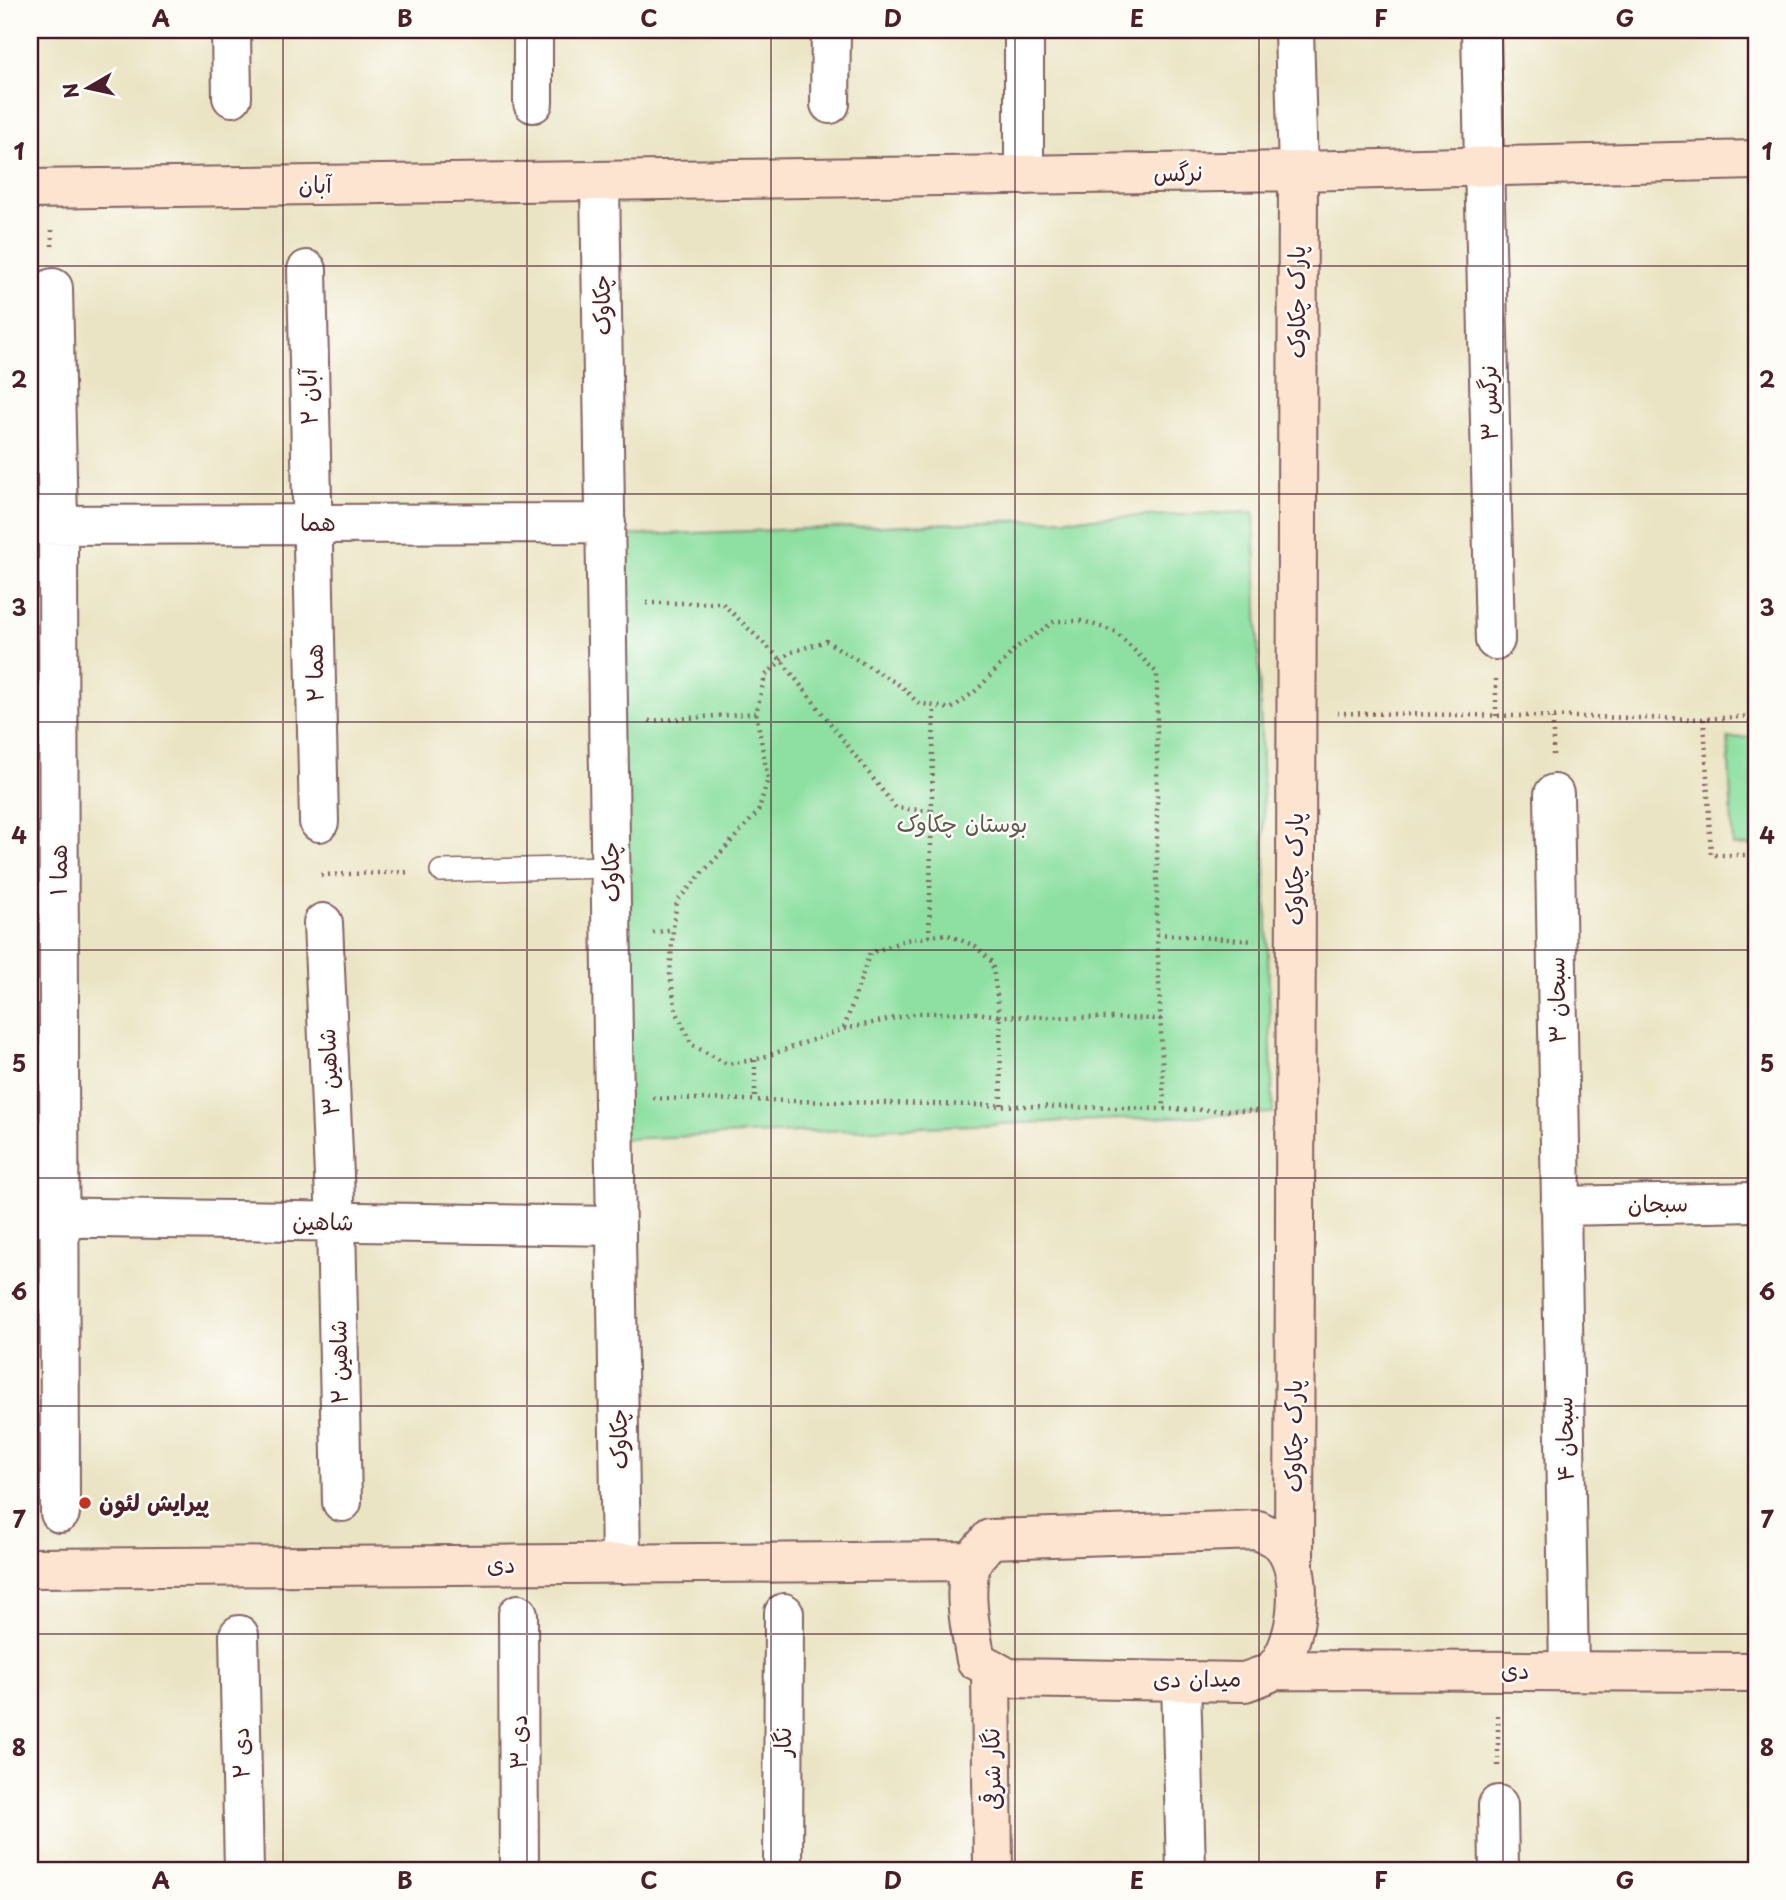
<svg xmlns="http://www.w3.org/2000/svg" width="1786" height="1900" viewBox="0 0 1786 1900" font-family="'Playpen Sans','Playpen Sans Arabic',sans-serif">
  <rect width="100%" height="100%" fill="#fdfcf7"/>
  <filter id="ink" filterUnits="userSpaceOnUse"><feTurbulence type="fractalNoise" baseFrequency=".0143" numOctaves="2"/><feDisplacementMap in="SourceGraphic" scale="14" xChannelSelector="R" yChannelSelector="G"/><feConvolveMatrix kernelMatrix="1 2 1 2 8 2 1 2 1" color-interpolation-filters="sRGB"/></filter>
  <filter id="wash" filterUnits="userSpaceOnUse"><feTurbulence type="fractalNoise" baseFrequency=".00686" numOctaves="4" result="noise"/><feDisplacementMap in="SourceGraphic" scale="28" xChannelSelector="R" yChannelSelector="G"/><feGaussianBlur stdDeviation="1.57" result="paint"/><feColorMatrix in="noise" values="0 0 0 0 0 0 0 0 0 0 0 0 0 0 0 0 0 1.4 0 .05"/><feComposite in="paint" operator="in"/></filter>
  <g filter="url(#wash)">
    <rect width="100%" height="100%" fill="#ebe4c4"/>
    <path fill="#8de0a1" stroke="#6c8066" stroke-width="2" d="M1254,512l19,601 -651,26 -9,-603z
      M1756,737v108l-23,1 -5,-108z"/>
  </g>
  <g filter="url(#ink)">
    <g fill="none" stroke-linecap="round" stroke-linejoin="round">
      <defs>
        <path id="lane" d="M441,871l170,-4"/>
        <path id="street" d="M231,30l1,67
          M533,30v73
          M1294,30l4,141
          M1481,30l14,610
          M830,104l1,-74
          M1024,175v-145
          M600,181l21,1383
          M307,270l12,552
          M53,288l5,236 2,989
          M30,525l576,-2
          M1554,794l15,877
          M323,923l13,299 6,280
          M1560,1206l196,-4
          M30,1217l586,9
          M518,1614l1,256
          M239,1635l5,235
          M1181,1681l5,189
          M1498,1805l1,65
          M783,1870l1,-257"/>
        <path id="secondary" d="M30,189l1268,-18 458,-11
          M1258,1530c7,4 18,8 24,14 24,26 17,99 -7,124 -6,7 -21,10 -30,14l-237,-4 -32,-18c-5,-27 -15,-73 -3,-99 4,-8 12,-15 17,-22z
          M1294,1567l4,-1396
          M30,1568l943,-7
          M991,1668l2,202
          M1274,1670l482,2"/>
      </defs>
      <use href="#lane" stroke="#826461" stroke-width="24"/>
      <use href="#street" stroke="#826461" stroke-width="42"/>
      <use href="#secondary" stroke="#826461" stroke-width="42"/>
      <path stroke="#826461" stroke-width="4.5" stroke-dasharray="2 5" stroke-linecap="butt" d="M52,230v19
        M646,603h76l59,57 115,148 36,3
        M1496,679v37
        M1337,713l367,6 52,-3
        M1553,718v37
        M1704,719l7,136h45
        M649,721l107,-8
        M321,875l90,-3
        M653,933l20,-4
        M1157,934l98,7
        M929,937l5,-231
        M844,1028l26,-75 36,-13 40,-6 29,12 17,16 8,54 161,3
        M755,1060v40
        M653,1098l604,13
        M1001,1105l-1,-89 -23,-3h-58l-75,16 -89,31 -28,4 -35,-19 -16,-34 -6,-37 3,-45 4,-28 81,-89 10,-33 -12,-66 9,-37 24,-23 37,-12 75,45 17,17 33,6 26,-19 40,-43 38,-26h28l33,11 41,41v261l7,175
        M1498,1766v-54"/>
      <use href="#lane" stroke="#fff" stroke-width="21"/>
      <use href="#street" stroke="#fff" stroke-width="38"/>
      <use href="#secondary" stroke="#fde4d1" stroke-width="38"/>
    </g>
  </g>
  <path fill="none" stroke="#4a1f2b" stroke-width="2" stroke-opacity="0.55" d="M283,30v1840M527,30v1840M771,30v1840M1015,30v1840M1259,30v1840M1503,30v1840M30,266h1726M30,494h1726M30,722h1726M30,950h1726M30,1178h1726M30,1406h1726M30,1634h1726"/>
  <circle fill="#c8321e" stroke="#fdfcf7" stroke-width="2.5" cx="85" cy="1503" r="7"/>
  <g text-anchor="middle" stroke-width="5" stroke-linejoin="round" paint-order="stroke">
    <g font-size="23" fill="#4a1f2b" stroke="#fdfcf7">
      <text transform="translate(1178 173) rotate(-1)" y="8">نرگس</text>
      <text transform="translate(315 185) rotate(-1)" y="8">آبان</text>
      <text transform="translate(1297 302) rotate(-90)" y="8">پارک چکاوک</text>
      <text transform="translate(602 305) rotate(-91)" y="8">چکاوک</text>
      <text transform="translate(309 397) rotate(-91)" y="8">آبان ۲</text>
      <text transform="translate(1489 403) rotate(-91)" y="8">نرگس ۳</text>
      <text x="318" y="531">هما</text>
      <text transform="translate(315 673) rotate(-91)" y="8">هما ۲</text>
      <text transform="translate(1295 869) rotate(-90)" y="8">پارک چکاوک</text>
      <text transform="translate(59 870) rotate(-90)" y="8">هما ۱</text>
      <text transform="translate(611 872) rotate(-91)" y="8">چکاوک</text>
      <text transform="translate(1557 1000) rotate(-91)" y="8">سبحان ۳</text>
      <text transform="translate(329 1072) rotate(-93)" y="8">شاهین ۳</text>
      <text transform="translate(1658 1204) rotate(-1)" y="8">سبحان</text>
      <text transform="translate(323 1222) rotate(1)" y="8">شاهین</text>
      <text transform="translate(339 1362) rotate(-91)" y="8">شاهین ۲</text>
      <text transform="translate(1294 1436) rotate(-90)" y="8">پارک چکاوک</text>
      <text transform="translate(619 1439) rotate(-91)" y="8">چکاوک</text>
      <text transform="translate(1565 1439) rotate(-91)" y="8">سبحان ۴</text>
      <text x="501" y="1573">دی</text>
      <text x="1515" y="1679">دی</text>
      <text transform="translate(1197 1679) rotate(-1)" y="8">میدان دی</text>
      <text transform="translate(519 1742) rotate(-90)" y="8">دی ۳</text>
      <text transform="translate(783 1742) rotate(-90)" y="8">نگار</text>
      <text transform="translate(241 1753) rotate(-91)" y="8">دی ۲</text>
      <text transform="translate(992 1769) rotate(-91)" y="8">نگار شرقی</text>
    </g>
    <g font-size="23" fill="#5e594e" stroke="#fdfcf7">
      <text x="962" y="832">بوستان چکاوک</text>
    </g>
    <g font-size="23" font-weight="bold" fill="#4a1f2b" stroke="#fdfcf7" text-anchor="start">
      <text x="99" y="1511">پیرایش لئون</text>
    </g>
  </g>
  <rect width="1786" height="1900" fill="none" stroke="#fdfcf7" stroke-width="77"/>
  <g transform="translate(88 88) rotate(261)" stroke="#fdfcf7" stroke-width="5" paint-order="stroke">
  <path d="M0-5L12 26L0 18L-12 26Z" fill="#4a1f2b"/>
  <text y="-10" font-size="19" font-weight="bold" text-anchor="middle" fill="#4a1f2b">N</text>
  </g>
  <rect x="38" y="38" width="1710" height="1824" fill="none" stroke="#4a1f2b" stroke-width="2.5"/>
  <g font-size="23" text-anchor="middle" font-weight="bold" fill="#4a1f2b">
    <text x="161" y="27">A</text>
    <text x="405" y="27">B</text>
    <text x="649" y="27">C</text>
    <text x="893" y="27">D</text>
    <text x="1137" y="27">E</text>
    <text x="1381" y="27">F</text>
    <text x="1625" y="27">G</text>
    <text x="19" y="160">1</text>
    <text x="1767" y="160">1</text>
    <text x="19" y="388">2</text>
    <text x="1767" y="388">2</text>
    <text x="19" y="616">3</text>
    <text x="1767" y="616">3</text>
    <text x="19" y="844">4</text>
    <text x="1767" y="844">4</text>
    <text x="19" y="1072">5</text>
    <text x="1767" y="1072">5</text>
    <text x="19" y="1300">6</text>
    <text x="1767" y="1300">6</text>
    <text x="19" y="1528">7</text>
    <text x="1767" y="1528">7</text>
    <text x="19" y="1756">8</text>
    <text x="1767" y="1756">8</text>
    <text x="161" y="1889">A</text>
    <text x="405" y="1889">B</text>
    <text x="649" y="1889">C</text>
    <text x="893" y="1889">D</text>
    <text x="1137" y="1889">E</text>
    <text x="1381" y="1889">F</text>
    <text x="1625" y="1889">G</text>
  </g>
</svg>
